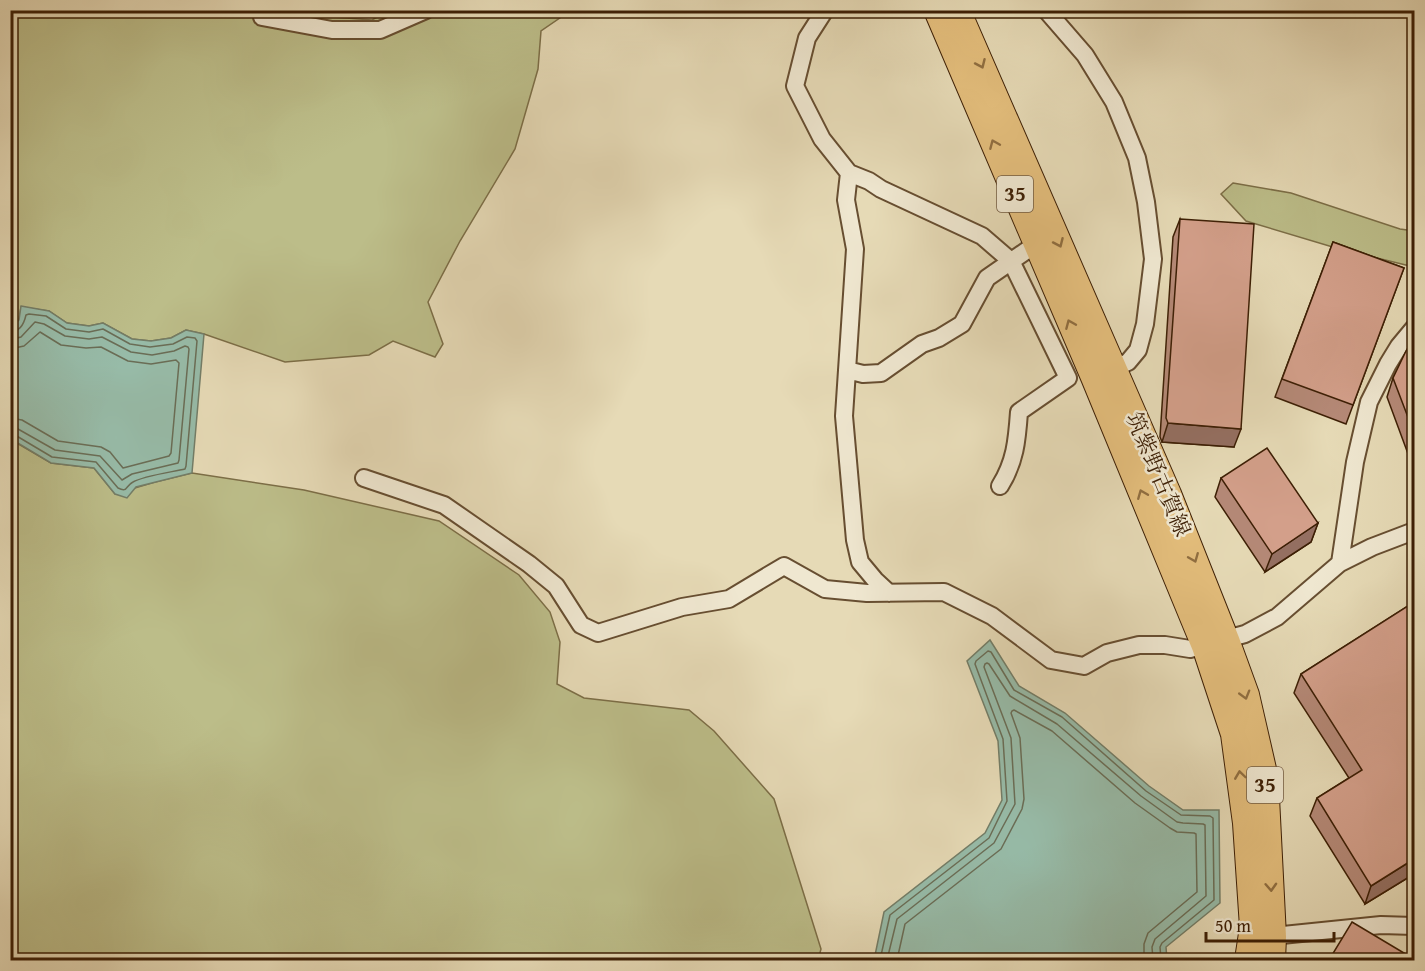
<svg xmlns="http://www.w3.org/2000/svg" width="1425" height="971" viewBox="0 0 1425 971" font-family="'Gentium Book Plus','Noto Serif JP',serif">
  <rect width="100%" height="100%" fill="#e6dab6"/>
  <filter id="stains"><feTurbulence type="fractalNoise" baseFrequency=".00333" numOctaves="4"/><feColorMatrix values="0 0 0 0 .2 0 0 0 0 .09 0 0 0 0 .02 0 0 0 .5 -.17"/></filter>
  <radialGradient id="worn" r=".72"><stop offset=".6" stop-color="#630" stop-opacity="0"/><stop offset="1" stop-color="#630" stop-opacity=".3"/></radialGradient>
  <path fill="#bcbd89" stroke="#7c6e47" stroke-width="1.5" d="M240,10l132,10 18,-10 180,1 -29,20 -3,38 -23,80 -55,92 -32,61 15,42 -8,13 -42,-16 -24,14 -84,7 -81,-28 -18,-4 -15,8 -20,3 -19,-2 -29,-16 -14,3 -22,-3 -18,-12 -28,-4 -2,13 -8,8v-317z
    M1233,183l58,10 109,36 14,2v36l-78,-19 -90,-27 -25,-27z
    M10,439l41,24 43,5 21,26 40,-12 37,-9 112,17 135,31 80,54 31,37 10,30 -3,42 27,14 105,12 25,21 60,68 47,150 -3,11h-807z"/>
  <path fill="#97bba8" stroke="#737d67" stroke-width="1.5" d="M21,306l28,5 18,12 22,3 14,-3 29,16 19,2 20,-3 15,-8 18,4 -12,139 -56,14 -9,11 -12,-4 -21,-26 -43,-5 -40,-24v-111l8,-8z
    M990,640l29,46 46,27 84,73 34,24h36l1,93 -54,44 1,13h-293l10,-48 101,-79 17,-33 -4,-59 -31,-80z"/>
  <g fill="none" stroke-linecap="round" stroke-linejoin="round">
    <path stroke="#6a6d56" stroke-width="1.5" d="M10,332c10,0 14,-8 16,-17l3,-1 17,2 20,13 23,3 14,-3 27,15 20,3 23,-3 14,-7 8,1 2,3 -11,125 -1,3c-13,3 -42,7 -52,13 -8,4 -5,11 -15,6l-22,-26 -44,-5 -37,-22h-5
      M10,340l11,-3 14,-15 9,2 21,12 24,3 13,-2 29,15 21,3 22,-4 11,-5 3,1 1,2 -10,111 -1,3 -46,11 -10,6 -22,-24 -45,-6 -37,-21 -8,-2
      M10,349l14,-3 16,-14 21,13 25,3 15,-1 27,14 23,3 25,-4 3,3 -8,90 -2,3 -46,12 -13,-16 -9,-5 -43,-6 -36,-21 -12,-2
      M880,960l10,-45 99,-77 18,-37 -4,-62 -28,-75 1,-3 12,-10 3,1 23,38 48,27 84,74 35,24 29,1 3,2 1,82 -52,43 -2,4 1,13
      M887,960l10,-41 97,-76 21,-39 -4,-66 -27,-71 1,-3 2,-1 2,1 21,32 47,28 84,72 36,26 6,1 20,1 2,1 1,71 -51,43 -3,8 1,13
      M897,960l8,-36 96,-75 21,-40 2,-10 -4,-61 -9,-25 1,-2 2,-1 38,21 83,72 35,25 7,4 17,1 2,1 1,58 -49,41 -4,11v16"/>
    <defs>
      <path id="minor" d="M825,10l-18,28 -12,48 27,53 27,34 20,8 12,8 101,47 29,25 57,117 -49,34c-2,29 -4,50 -19,74
        M1046,10l39,45 29,47 23,56 9,44 7,57 -8,65 -7,26 -10,12 -22,10
        M262,17l70,13h48l46,-20
        M849,173l-3,27 9,49 -11,167 11,124 5,22 15,18 14,13
        M847,370l16,4 18,-1 41,-29 17,-6 23,-14 25,-46 49,-34
        M364,478l80,27 85,59 27,22 25,39 17,8 84,-26 47,-8 55,-33 41,23 42,4 77,-1 48,24 59,44 33,6 23,-13 32,-8h26l25,4 55,-15 32,-17 63,-54 32,-16 42,-16
        M1340,563l15,-101 14,-60 19,-38 11,-18 15,-18
        M1263,937l118,-12 33,1"/>
      <path id="primary" d="M937,10l157,367 111,269 29,88 12,89 7,104 -5,33
        M957,10l211,484 58,146 20,55 19,83 8,159 -1,23"/>
    </defs>
    <use href="#minor" stroke="#674e31" stroke-width="20"/>
    <use href="#primary" stroke="#3d1f05" stroke-width="28"/>
    <use href="#minor" stroke="#efe7d0" stroke-width="16"/>
    <use href="#primary" stroke="#e3bd7b" stroke-width="26"/>
  </g>
  <path fill="#b58977" stroke="#3d1f05" stroke-width="1.5" d="M1180,219l54,228 -72,-5 -2,-5 13,-200z
    M1333,242l71,26 -58,156 -71,-27z
    M1414,337v133l-27,-73 6,-19z
    M1221,478l97,45 -7,19 -46,30 -50,-75z
    M1414,602v272l-49,30 -55,-88 7,-18 32,-20 -55,-85 7,-19z"/>
  <path fill="#946f61" stroke="#3d1f05" stroke-width="1.5" d="M1168,423l73,6 -7,18 -72,-5z
    M1318,523l-7,19 -46,30 7,-18z
    M1414,859v15l-49,30 6,-18z"/>
  <path fill="#d39f8a" stroke="#3d1f05" stroke-width="1.5" d="M1180,219l74,5 -13,205 -73,-6 -2,-5z
    M1333,242l71,26 -51,137 -71,-26z
    M1414,337v96l-21,-55 13,-27z
    M1267,448l51,75 -46,31 -51,-76z
    M1414,602v257l-43,27 -54,-88 45,-28 -61,-96z
    M1352,922l62,37v1h-85z"/>
  <defs><path id="oneway-chevron" d="M-2-3.5L2.5 0L-2 3.5" fill="none" stroke-width="1.6" stroke-linecap="round" stroke-linejoin="round" transform="scale(1.5)"/></defs>
  <g stroke="#906e40">
    <use href="#oneway-chevron" transform="translate(981 64) rotate(66)"/>
    <use href="#oneway-chevron" transform="translate(994 144) rotate(-113)"/>
    <use href="#oneway-chevron" transform="translate(1059 243) rotate(66)"/>
    <use href="#oneway-chevron" transform="translate(1070 324) rotate(-113)"/>
    <use href="#oneway-chevron" transform="translate(1142 494) rotate(-112)"/>
    <use href="#oneway-chevron" transform="translate(1194 558) rotate(68)"/>
    <use href="#oneway-chevron" transform="translate(1245 695) rotate(74)"/>
    <use href="#oneway-chevron" transform="translate(1240 775) rotate(-98)"/>
    <use href="#oneway-chevron" transform="translate(1271 887) rotate(87)"/>
  </g>
  <g text-anchor="middle" stroke-width="5" stroke-linejoin="round" paint-order="stroke">
    <g fill="#efe7d0" stroke="#725b42" stroke-width="1.5">
      <rect x="997" y="176" width="36" height="36" rx="4.5"/>
      <rect x="1247" y="767" width="36" height="36" rx="4.5"/>
    </g>
    <g font-size="21" font-weight="bold" fill="#3d1f05">
      <text x="1015" y="201">35</text>
      <text x="1265" y="792">35</text>
    </g>
    <g font-size="22" fill="#3d1f05" stroke="#efe7d0">
      <text transform="translate(1159 474) rotate(67)" y="8">筑紫野古賀線</text>
    </g>
  </g>
  <rect width="1425" height="971" fill="none" stroke="#e6dab6" stroke-width="36"/>
  <rect x="12" y="12" width="1401" height="947" fill="none" stroke="#3d1f05" stroke-width="3"/>
  <rect x="18" y="18" width="1389" height="935" fill="none" stroke="#3d1f05" stroke-width="1.5"/>
  <path d="M1206 932v9h128v-9" fill="none" stroke="#3d1f05" stroke-width="3"/>
  <text x="1215" y="932" font-size="18" fill="#3d1f05" stroke="#efe7d0" stroke-width="4.5" paint-order="stroke">50 m</text>
  <rect width="100%" height="100%" filter="url(#stains)"/>
  <rect width="100%" height="100%" fill="url(#worn)"/>
</svg>
